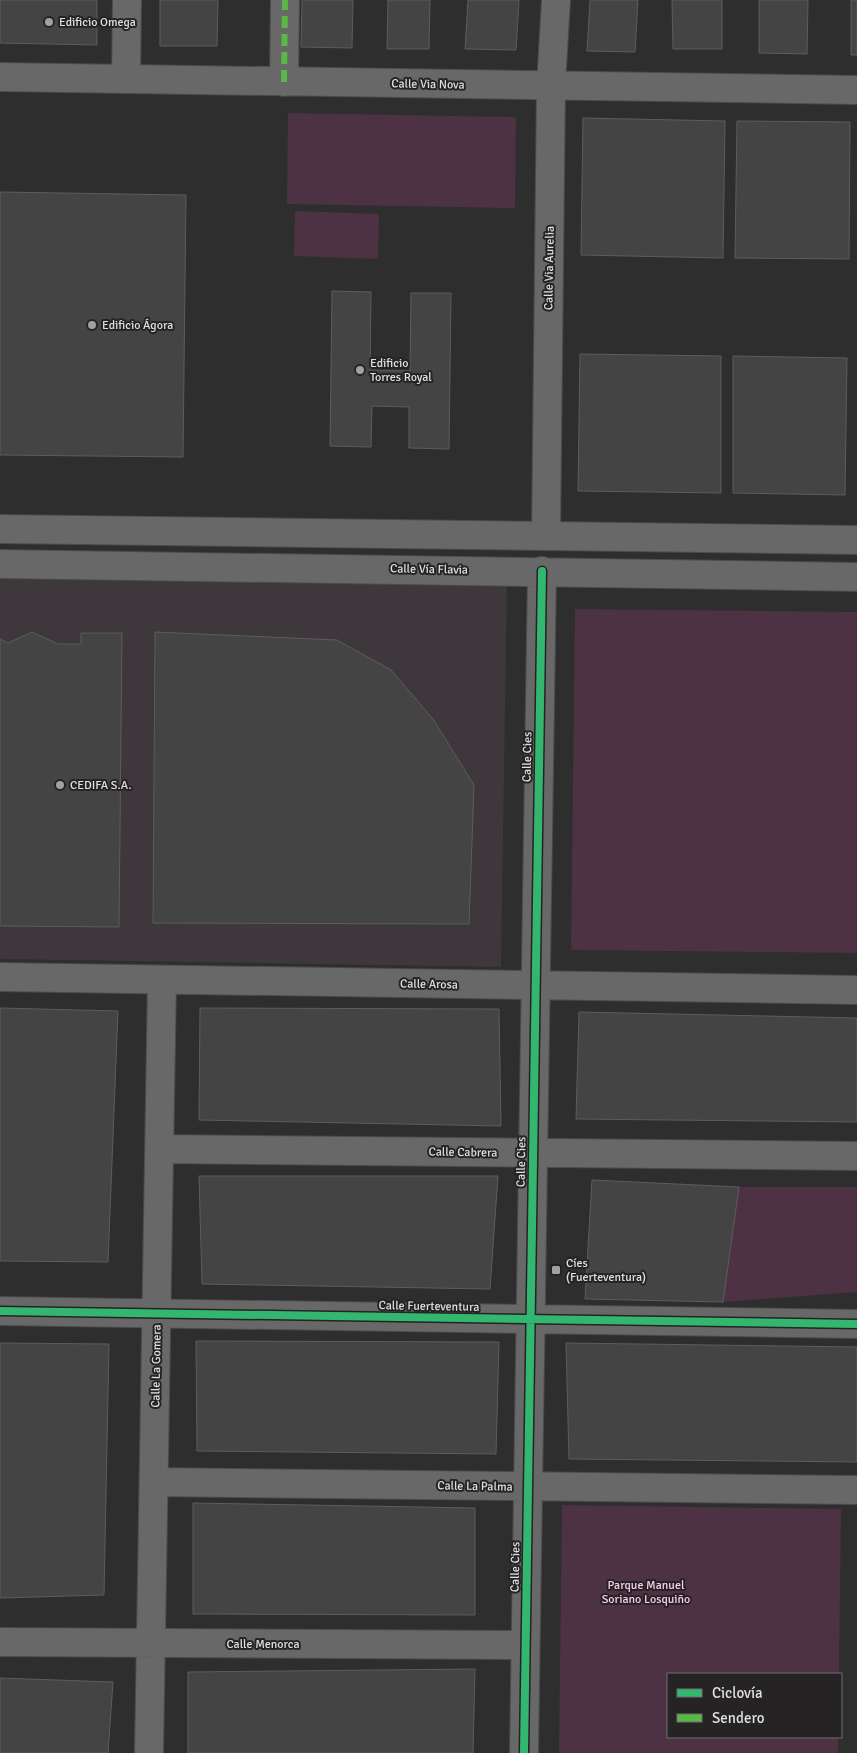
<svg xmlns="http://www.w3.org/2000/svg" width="857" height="1753" viewBox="0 0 857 1753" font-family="Signika,sans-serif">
  <rect width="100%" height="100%" fill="#2e2e2e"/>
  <path fill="#3e373b" d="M0,574l507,7 -6,386 -501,-8z"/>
  <path fill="#4c3243" d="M288,113l228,4 -1,91 -228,-4z
    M295,211l84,3 -1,45 -84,-3z
    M575,609l282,3v341l-286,-3z
    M739,1187h118v105l-134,10z
    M562,1505l279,4 -2,165h-171v63h170v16h-279z"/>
  <path fill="#444" stroke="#5d5d5d" d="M0,0h97v45l-97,-2z
    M160,0h58l-1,46h-57z
    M302,0h51l-1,48 -51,-1z
    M388,0h42l-1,49h-42z
    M468,0h51l-3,50 -51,-1z
    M590,0h48l-3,52 -48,-1z
    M672,0h50v49h-49z
    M759,0h49l-1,54 -48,-1z
    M851,0h6v55h-6z
    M583,118l142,3 -2,137 -142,-3z
    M737,121l113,1 -1,137 -114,-1z
    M0,192l186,3 -3,262 -183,-2z
    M332,291l39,1 -1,78 40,1 1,-78h40l-2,156 -40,-1v-41l-37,-1 -1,41 -41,-1z
    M580,354l141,2v137l-143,-2z
    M733,356l114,2 -2,137 -112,-2z
    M32,632l26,12h23v-11h41l-3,294 -119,-1v-287l8,4z
    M155,632l182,8 54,30 42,49 41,66 -5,139 -316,-1z
    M0,1008l118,3 -10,251 -108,-1z
    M200,1008l299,1 2,117 -302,-6z
    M579,1012l278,6v104l-281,-3z
    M199,1176h299l-8,113 -288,-5z
    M592,1180l147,7 -16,115 -138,-3z
    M196,1341l303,1 -3,112 -299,-3z
    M0,1343l109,1 -5,251 -104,3z
    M566,1343l291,4v115l-288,-3z
    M193,1503l282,5v107l-282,-1z
    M475,1669l-2,84h-285v-81z
    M0,1678l113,4 -5,71h-108z"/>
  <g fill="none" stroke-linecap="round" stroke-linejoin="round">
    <defs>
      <path id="minor" d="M0,77l857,13
        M126,79l1,-79
        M284,82l1,-82
        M0,529l857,11
        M546,536l5,-451 5,-85
        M0,564l857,13
        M0,977l857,13
        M159,1149l698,7
        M0,1311l857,13
        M154,1482l703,8
        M0,1642l525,3
        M149,1753l13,-773
        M524,1753l18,-1182"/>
    </defs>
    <use href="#minor" stroke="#4b4b4b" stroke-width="30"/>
    <use href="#minor" stroke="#686868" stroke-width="28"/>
    <path stroke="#58b947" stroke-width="6" stroke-dasharray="12 6" stroke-linecap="butt" d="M284,82l1,-82"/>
    <defs>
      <path id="cycleway" d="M0,1311l857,13
        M524,1753l18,-1182"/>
    </defs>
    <use href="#cycleway" stroke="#252324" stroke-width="11"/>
    <use href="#cycleway" stroke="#33b770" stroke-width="8"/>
  </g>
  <g fill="#a2a1a2" stroke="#252324" stroke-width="2">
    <circle cx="49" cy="22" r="5"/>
    <circle cx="92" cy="325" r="5"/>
    <circle cx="360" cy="370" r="5"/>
    <circle cx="60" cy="785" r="5"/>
    <rect x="551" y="1265" width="10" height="10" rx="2.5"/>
  </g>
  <g text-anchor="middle" stroke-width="4" stroke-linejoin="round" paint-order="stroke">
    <g font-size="12" fill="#e0dfe0" stroke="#252324" text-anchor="start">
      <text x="59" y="26">Edificio Omega</text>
      <text x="102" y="329">Edificio Ágora</text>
      <text x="370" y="367">Edificio<tspan x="370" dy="14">Torres Royal</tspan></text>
      <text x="70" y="789">CEDIFA S.A.</text>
      <text x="566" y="1267">Cíes<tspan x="566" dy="14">(Fuerteventura)</tspan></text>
    </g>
    <g font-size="12" fill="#e0dfe0" stroke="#252324">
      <text transform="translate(428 84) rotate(1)" y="4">Calle Via Nova</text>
      <text transform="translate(549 268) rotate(-89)" y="4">Calle Via Aurelia</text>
      <text transform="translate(429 569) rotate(1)" y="4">Calle Vía Flavia</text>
      <text transform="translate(527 757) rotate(-89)" y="4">Calle Cies</text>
      <text transform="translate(429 984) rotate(1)" y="4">Calle Arosa</text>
      <text transform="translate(463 1152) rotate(1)" y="4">Calle Cabrera</text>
      <text transform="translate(521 1162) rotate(-89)" y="4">Calle Cies</text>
      <text transform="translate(429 1306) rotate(1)" y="4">Calle Fuerteventura</text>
      <text transform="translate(156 1366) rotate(-89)" y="4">Calle La Gomera</text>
      <text transform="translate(475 1486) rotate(1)" y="4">Calle La Palma</text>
      <text transform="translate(515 1567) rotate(-89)" y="4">Calle Cies</text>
      <text x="263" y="1648">Calle Menorca</text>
    </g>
    <g font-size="12" fill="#fecceb" stroke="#252324">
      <text x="646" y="1589">Parque Manuel<tspan x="646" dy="14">Soriano Losquiño</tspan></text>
    </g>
  </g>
  <rect x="667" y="1673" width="175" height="65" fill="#252324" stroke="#706e6f"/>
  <rect x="677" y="1689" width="25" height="8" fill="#33b770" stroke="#706e6f"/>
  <text x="712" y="1698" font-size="15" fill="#e0dfe0">Ciclovía</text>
  <rect x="677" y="1714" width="25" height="8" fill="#58b947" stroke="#706e6f"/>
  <text x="712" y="1723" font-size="15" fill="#e0dfe0">Sendero</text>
</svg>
